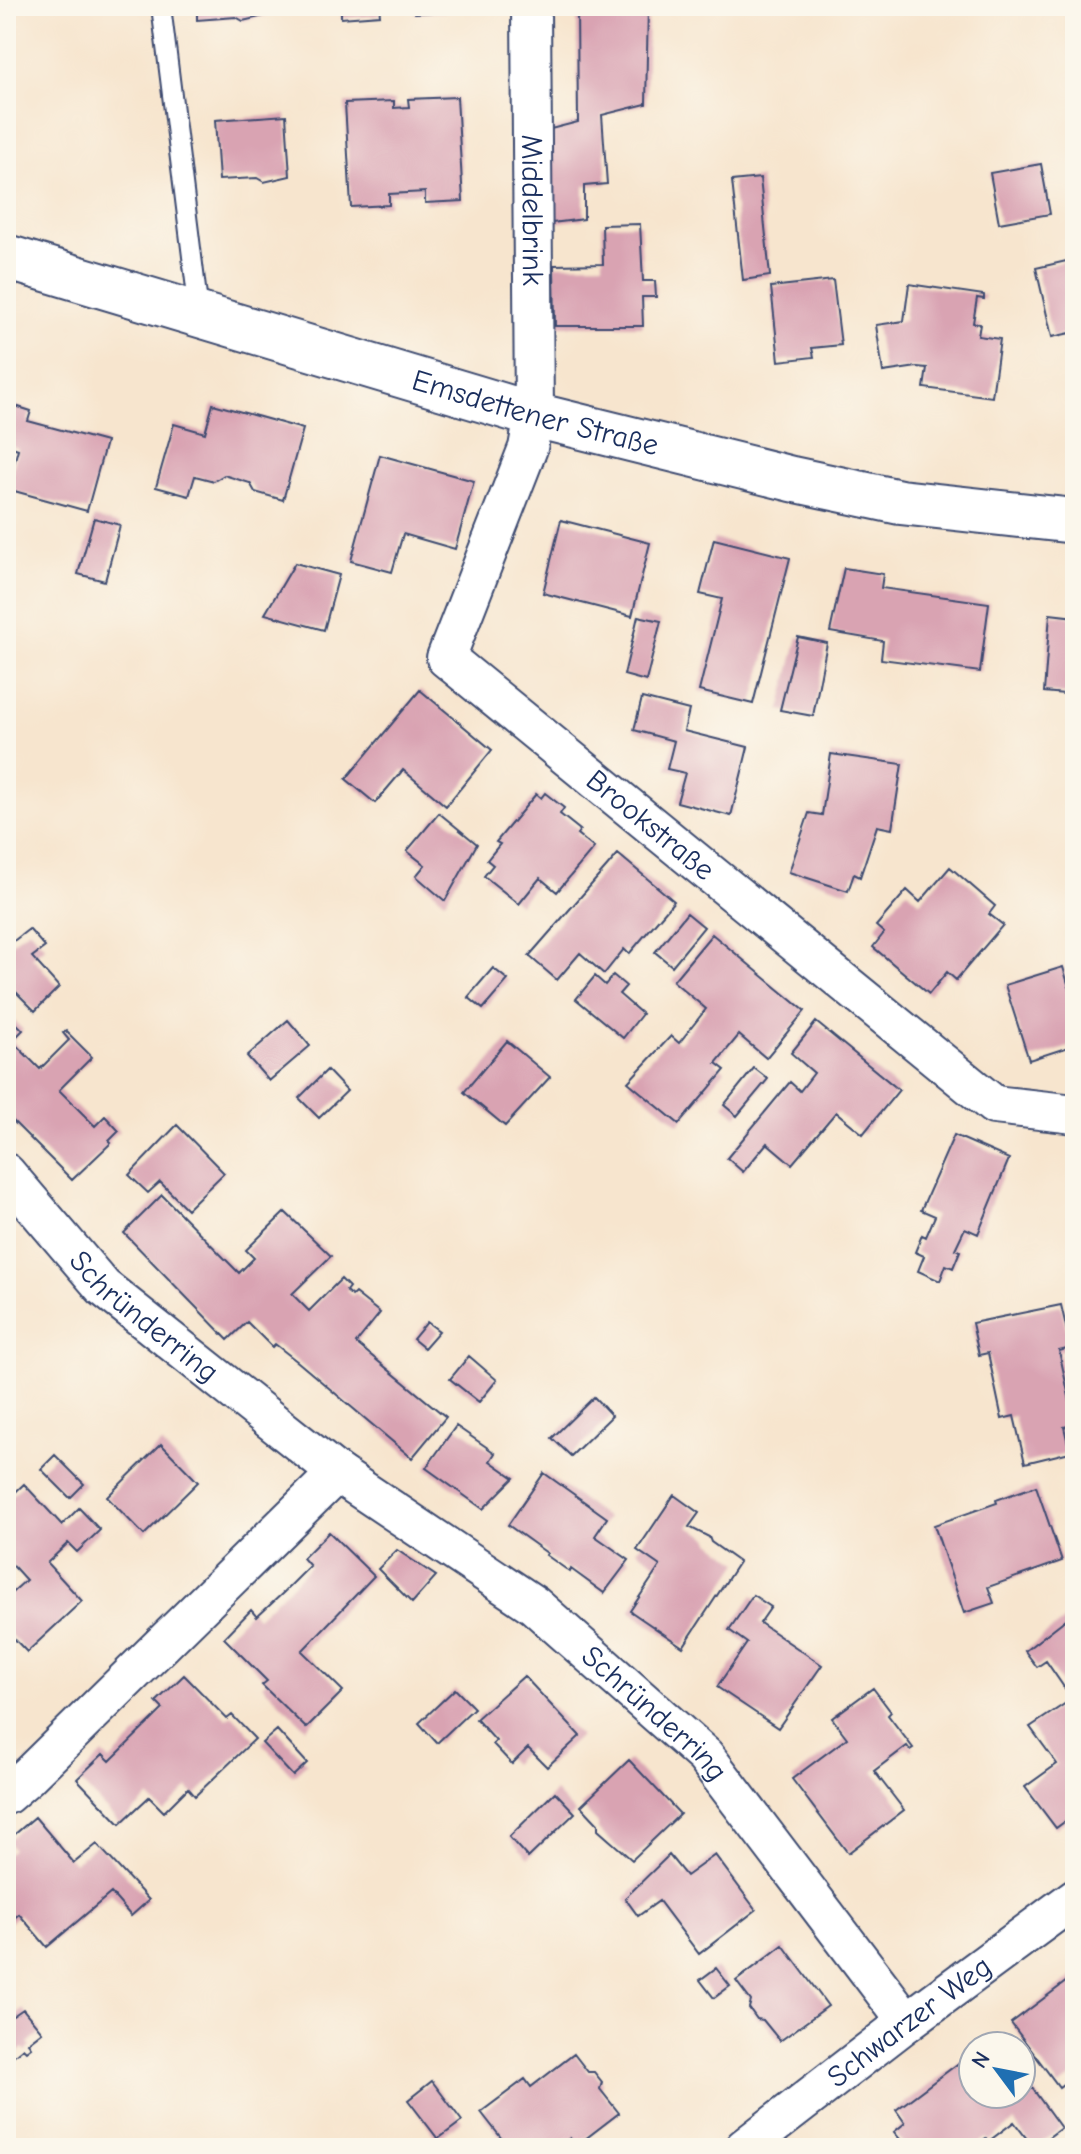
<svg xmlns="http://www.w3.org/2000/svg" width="1081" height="2154" viewBox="0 0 1081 2154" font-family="'Comic Neue',sans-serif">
  <rect width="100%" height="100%" fill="#fbf7ec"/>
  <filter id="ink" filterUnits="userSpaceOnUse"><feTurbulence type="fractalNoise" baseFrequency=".0125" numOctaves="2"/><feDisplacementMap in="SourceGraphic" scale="16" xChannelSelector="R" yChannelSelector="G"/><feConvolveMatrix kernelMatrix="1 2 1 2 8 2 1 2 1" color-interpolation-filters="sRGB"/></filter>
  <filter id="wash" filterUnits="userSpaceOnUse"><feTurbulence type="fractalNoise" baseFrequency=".006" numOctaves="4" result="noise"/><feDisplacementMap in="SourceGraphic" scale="32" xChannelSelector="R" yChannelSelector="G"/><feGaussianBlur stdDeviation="1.8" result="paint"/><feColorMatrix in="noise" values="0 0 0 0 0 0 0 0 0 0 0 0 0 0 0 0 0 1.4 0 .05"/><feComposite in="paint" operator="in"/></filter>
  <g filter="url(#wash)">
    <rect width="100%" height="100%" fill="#f7e5ce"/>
    <g id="blocks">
      <path fill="#d9a3b2" d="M197,6h71v9l-25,6 -7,-4 -39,3z
        M341,6h38l1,9 -39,3z
        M414,6h39v5l-38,2z
        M577,6h71l-2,98 -44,11 5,69 -23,2v33l-32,4 -3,-2 -6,-90 35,-9z
        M457,97l6,104 -38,2v-11l-36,2v11l-38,2 -6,-104 49,-2v7l15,-1 -1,-8z
        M286,115l4,61 -26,6 -7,-4 -38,2 -4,-60z
        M1041,164l9,50 -51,9 -9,-50z
        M760,178l10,98 -27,4 -11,-99z
        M640,224l3,57h12l1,16h-14l1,29h-88l-1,-61 49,-1 -1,-39z
        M1075,259v73l-23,5 -16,-69z
        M833,280l8,65 -29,3 2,9 -35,4 -8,-74z
        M909,284l75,11v4l-7,-1 -4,25 7,1 -2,12 22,3 -8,58 -68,-9 3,-20 -10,-1 -34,5 -7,-47 28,-4z
        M6,403l25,8 -3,10 78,21 -19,69 -80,-22 11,-40 -12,-4z
        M213,404l90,25 -20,71 -28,-8 -5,-9 -26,-8 -10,6 -19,-5 -6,20 -33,-9 18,-63 31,9z
        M380,455l94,26 -19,68 -52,-15 -11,38 -41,-11z
        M94,518l26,7 -15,56 -27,-7z
        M561,520l89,23 -18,73 -89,-23z
        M714,539l76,19 -37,146 -54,-13 23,-92 -22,-5z
        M295,563l44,12 -15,55 -59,-16z
        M844,568l39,6 -2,14 108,15 -9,69 -99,-13 2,-18 -53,-9z
        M1050,614l25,3v78l-31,-3z
        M638,616l23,5 -15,60 -22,-6z
        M798,637l29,6 -14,73 -33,-6z
        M420,690l72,60 -46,56 -43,-36 -28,33 -29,-24z
        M642,698l47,12 -5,21 64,16 -17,69 -54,-14 8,-29 -18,-4 7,-28 -40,-11z
        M831,754l71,10 -10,65 -15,-3 -17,51 -6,-3 -6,17 -59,-19 20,-59 13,2z
        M545,793l19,15 -4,6 20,16 -3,4 17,14 -37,44 -17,-14 -21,26 -35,-28 9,-11 -6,-5 13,-16 -4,-2 40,-48 5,4z
        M439,813l38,31 -32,57 -29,-25 9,-11 -18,-14z
        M618,854l56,47 -45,53 -5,-5 -20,25 -24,-21 -23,27 -28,-24z
        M950,867l45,39 -6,8 14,11 -47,55 -9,-8 -18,22 -56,-47 11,-14 -8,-7 31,-36 13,12z
        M687,913l17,14 -32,39 -17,-14z
        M29,929l16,18 -13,10 27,30 -24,24 -29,-29v-35z
        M712,934l93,77 -39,47 -27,-23 -23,28 9,7 -46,54 -51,-42 43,-46 8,7 27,-34 -33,-28z
        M1063,967l12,40v38l-46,15 -24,-75z
        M493,968l15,12 -25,29 -15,-12z
        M613,975l13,11 -7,8 23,20 -19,24 -47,-39 19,-23 10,9z
        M6,1013l17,17 -11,11 28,28 29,-29 -6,-7 3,-2 26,26 -33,33 36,36 10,-10 14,15 -10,10 2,2 -39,37 -66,-66z
        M288,1020l22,26 -41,35 -22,-25z
        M816,1022l83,68 -36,44 -27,-22 -44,52 -25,-21 -24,29 -16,-14 63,-76 10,9 14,-18 -23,-20z
        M507,1041l43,36 -45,49 -41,-34z
        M754,1068l14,11 -31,37 -13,-11z
        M327,1070l20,21 -28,27 -20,-20z
        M177,1125l47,48 -37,36 -27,-27 -12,11 -19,-18z
        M954,1135l55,24 -31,75 -13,-6 -10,21 5,2 -7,17 -7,-3 -6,16 -22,-10 6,-15 -9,-4 7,-17 4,2 9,-21 -14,-6z
        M162,1195l77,78 15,-15 -8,-8 39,-38 46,44 -39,38 17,17 32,-32 8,8 -3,4 6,5 3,-3 25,20 -24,30 90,74 -34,41 -114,-96 -23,-18 -3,3 -25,-25 -19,18 -104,-107z
        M1061,1305l10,43 -12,3 16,73 -11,3 6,25 -45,11 -11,-47 -12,3 -14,-66 -9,2 -7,-32z
        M427,1322l12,9 -15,17 -11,-9z
        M469,1356l28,24 -18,22 -29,-23z
        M594,1397l18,19 -41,40 -19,-18z
        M456,1426l39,27 -5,8 24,17 -31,31 -57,-41z
        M161,1444l37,38 -54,53 -37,-38z
        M55,1455l29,29 -14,14 -29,-29z
        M544,1473l63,45 -12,18 34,24 -25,33 -33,-24 -1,3 -24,-17 1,-2 -39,-28z
        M24,1484l38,41 17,-17 21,22 -23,22 -9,-9 -21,20 35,38 -55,51 -21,-22v-32l20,-18 -20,-22v-57z
        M1036,1486l26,75 -74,26 6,16 -30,10 -30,-88 63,-22 -1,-3z
        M674,1495l25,18 -10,14 20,10 2,5 28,20 -56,85 -53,-36 30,-45 -23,-16z
        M329,1532l45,44 -72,75 41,40 -37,37 -44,-43 5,-4 -43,-43 27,-28 6,7 27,-25 26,-26 -7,-8z
        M397,1550l39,26 -24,27 -34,-34z
        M753,1595l18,12 -11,16 62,42 -44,63 -61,-41 30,-44 -18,-13z
        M1075,1612v100l-4,2 4,5v95l-19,14 -31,-41 32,-23 -27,-37 42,-28 -26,-38 -9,6 -12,-16z
        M184,1675l43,44 5,-4 23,24 -60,57 -7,-8 -24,24 -15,-15 -29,27 -43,-45 26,-25 7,7 53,-52 -7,-7z
        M524,1676l56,60 -33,31 -19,-19 -16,16 -19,-20 3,-3 -20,-22z
        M873,1688l18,24 -3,3 25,33 -3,2 -3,-4 -33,25 30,39 -56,43 -56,-74 55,-41 -15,-20z
        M455,1689l19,19 -37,35 -18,-20z
        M277,1730l30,33 -14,13 -31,-33z
        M629,1760l51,54 -48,46 -34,-30v-6l-17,-18z
        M555,1792l20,21 -47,45 -19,-21z
        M35,1817l39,46 23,-19 52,56 -18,16 -20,-23 -64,54 -28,-33 -13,11v-70l7,-6 -6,-8z
        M669,1855l17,21 29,-21 41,55 -57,44 -40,-53 -21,15 -13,-18z
        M783,1945l45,61 -48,35 -17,-21 -6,-1 -8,-11 2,-7 -15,-20z
        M716,1968l14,18 -16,12 -14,-18z
        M1075,1975v100l-16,12 -48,-64z
        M6,2007l7,9 10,-7 19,23 -14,11 3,4 -5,4 -3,-3 -17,14z
        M972,2053l1,41h29l2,4 5,-4h12v-8l6,-5 34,47 -27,20 -20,-26 -25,19 -3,-3 -14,10h-65l-13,-16 11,-9 -9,-13z
        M574,2054l14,18h6l8,10 -2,7 19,24 -43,33 -6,-8 -13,10h-48l-28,-36 44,-33 6,8z
        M432,2081l30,40 -24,18 -30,-39z"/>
    </g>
  </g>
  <g filter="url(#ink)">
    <use href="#blocks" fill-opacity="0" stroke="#3c4a6f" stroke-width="2"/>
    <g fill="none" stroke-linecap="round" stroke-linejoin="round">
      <defs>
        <path id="service" d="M161,6l38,307"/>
        <g id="minor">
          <path id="s1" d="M531,6l3,409 -6,33 -82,210 548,447 81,9"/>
          <path id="s2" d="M6,1173l97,114 234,186 197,132 171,151 202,266"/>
          <path d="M6,1795l22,-19 309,-303"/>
          <path id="s3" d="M744,2148l163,-126 168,-124"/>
        </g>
        <g id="tertiary">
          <path id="s4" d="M6,257l528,158 258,64 108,23 175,19"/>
        </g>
      </defs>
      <use href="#service" stroke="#3c4a6f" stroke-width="22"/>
      <use href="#minor" stroke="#3c4a6f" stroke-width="42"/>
      <use href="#tertiary" stroke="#3c4a6f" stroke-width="48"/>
      <use href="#service" stroke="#fff" stroke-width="18"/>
      <use href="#minor" stroke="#fff" stroke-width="38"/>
      <use href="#tertiary" stroke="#fff" stroke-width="44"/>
    </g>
  </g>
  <g text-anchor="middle" stroke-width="6" stroke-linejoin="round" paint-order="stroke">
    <g font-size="30" fill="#1b2f5e" stroke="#fbf7ec">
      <text dy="10" stroke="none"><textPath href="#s1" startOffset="204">Middelbrink</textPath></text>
      <text dy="10" stroke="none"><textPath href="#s4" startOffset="552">Emsdettener Straße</textPath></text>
      <text dy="10" stroke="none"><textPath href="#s1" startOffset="932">Brookstraße</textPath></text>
      <text dy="10" stroke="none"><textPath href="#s2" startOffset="200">Schründerring</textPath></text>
      <text dy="10" stroke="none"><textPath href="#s2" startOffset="848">Schründerring</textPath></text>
      <text dy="10" stroke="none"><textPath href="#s3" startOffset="208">Schwarzer Weg</textPath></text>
    </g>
  </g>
  <rect width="1081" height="2154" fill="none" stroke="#fbf7ec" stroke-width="32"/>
  <g transform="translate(997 2070) rotate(302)"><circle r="38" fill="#fbf7ec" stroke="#a1a7b3" stroke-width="2"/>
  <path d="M0-6L14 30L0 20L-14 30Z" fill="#1f6fb2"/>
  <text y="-12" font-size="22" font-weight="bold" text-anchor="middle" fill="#1b2f5e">N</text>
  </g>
</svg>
